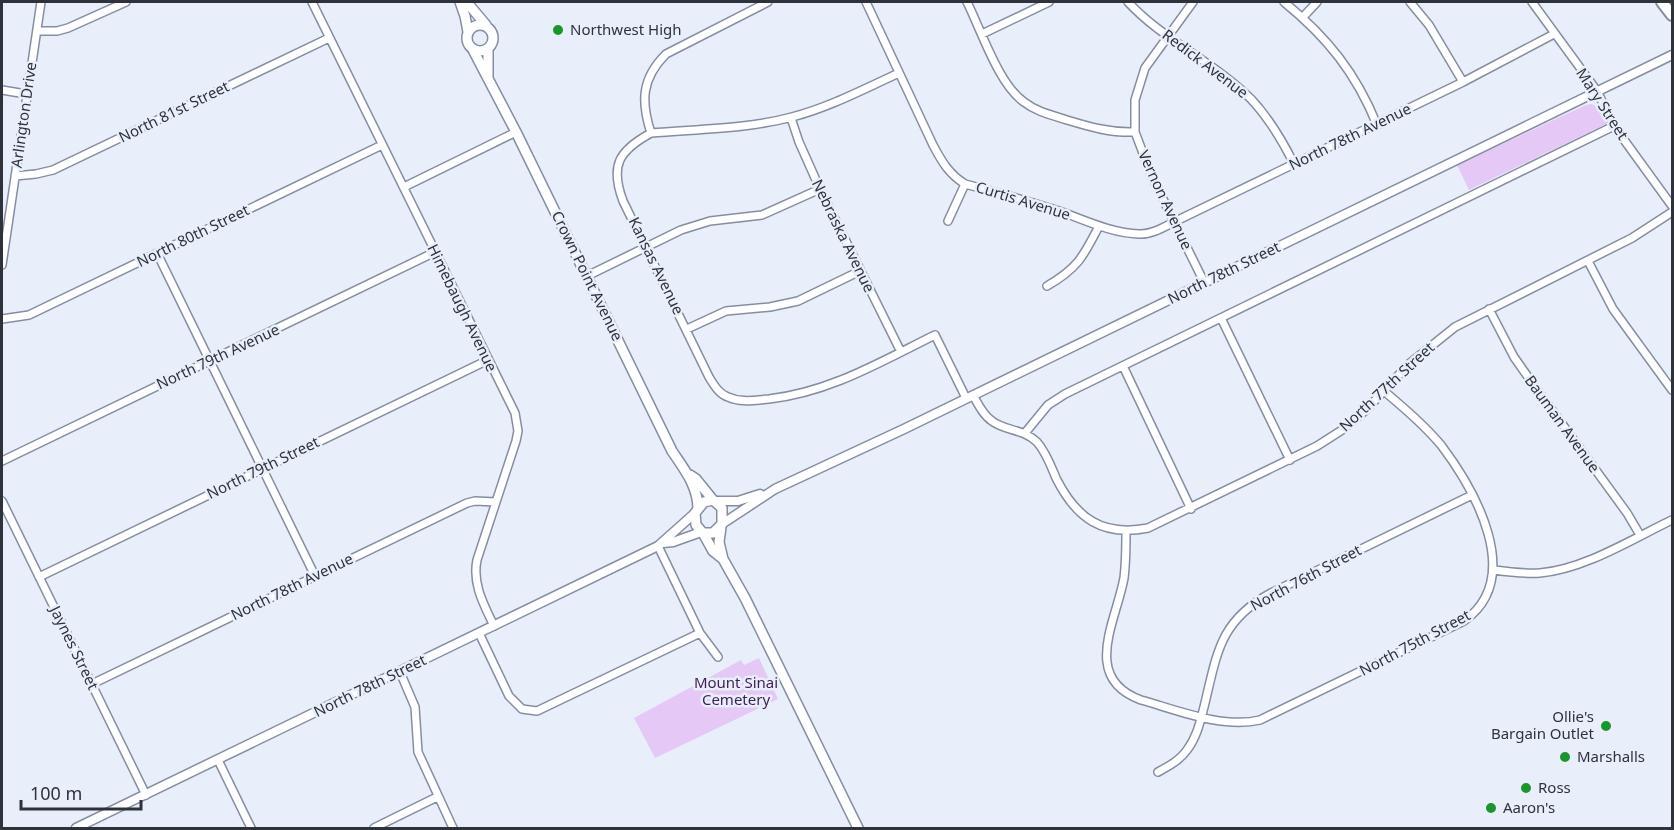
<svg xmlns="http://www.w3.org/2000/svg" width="1674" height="830" viewBox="0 0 1674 830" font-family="'Noto Sans',sans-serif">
  <rect width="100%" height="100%" fill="#e8effb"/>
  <path fill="#e5c8f6" d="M1592,104l8,5 7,12 -1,3 -137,66 -12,-25 129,-60z
    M759,658l19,41 -123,59 -21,-40 107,-58 3,5z"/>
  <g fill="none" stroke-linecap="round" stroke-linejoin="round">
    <defs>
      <path id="minor" d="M312,2l203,411 3,18 -2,10 -39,119c-5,24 7,45 17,66
        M866,2l67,143c9,17 16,29 32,39 31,8 63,17 94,27 26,9 52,22 80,23 12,1 25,-7 35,-12l289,-140 91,-48
        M967,2c14,28 32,83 57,100 13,10 28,13 43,18 23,7 44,13 68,12l17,45 52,105
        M1128,2c35,38 86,60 123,97 18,19 31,41 43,65
        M1284,2c43,35 72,71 93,123
        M1410,2l19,23 34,57
        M1532,2l65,89 17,35 58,80
        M1303,17l14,-15
        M37,31h20l11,-3 58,-26
        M982,34l67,-32
        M899,73c-35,16 -69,34 -107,44 -44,12 -96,12 -141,16 -33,18 -41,33 -28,68l86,176c5,8 10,17 19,20 13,6 27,3 41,2 61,-7 111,-37 166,-64l31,63
        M2,90l24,4
        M791,118l8,24 21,47 81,163
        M1135,132v-32l10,-32 48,-66
        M651,133c-10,-31 -10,-54 15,-79l102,-52
        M15,176l21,-2 17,-4 276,-132
        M404,187l112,-55
        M948,221l17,-37
        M157,253l158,323
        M1588,261l25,48 59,81
        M2,265l39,-263
        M587,276l94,-46 29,-9 52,-6 58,-26
        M1047,286c31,-18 36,-29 52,-60
        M1489,309l25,48 19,27 94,129 13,22
        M1221,318l69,142
        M2,319l27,-4 353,-170
        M687,329l39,-18 44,-4 28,-6 62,-30
        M1123,366l68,143
        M973,395c5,9 10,20 19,26 13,10 32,8 45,21 9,10 14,24 19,36 20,40 46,59 92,50l169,-82 25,-16 23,-19 44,-47 46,-37 177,-89 40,-26
        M1025,433l23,-28 17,-11 549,-268
        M2,461l433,-209
        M2,501l144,294
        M1126,531c0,15 0,31 -2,47 -8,44 -43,100 17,122 36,10 82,29 119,20l204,-99c61,-43 11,-131 -23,-176 -17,-20 -37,-37 -57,-54
        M658,546l42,87 18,24
        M1494,570c15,2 31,4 46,3 45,-4 92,-34 132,-53
        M39,577l449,-217
        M479,633l30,63 13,13 15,2 163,-78
        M400,672l15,35 3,45 35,76
        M92,684l375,-181 8,-2 21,1
        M218,760l33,68
        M1158,772c11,-6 22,-12 29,-22 10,-13 13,-28 17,-43 13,-53 15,-86 67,-114l201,-98
        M374,828l63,-31"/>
      <path id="tertiary" d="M716,501h22l22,-7
        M722,524l53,-35 129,-60 768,-374
        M663,543l10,-1 28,-10
        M76,828l582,-282 37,-33"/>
      <path id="secondary" d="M460,2l5,14 3,16
        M462,4l8,2 16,19
        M467 38a13 13 0 1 1 26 0a13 13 0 1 1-26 0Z
        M472,48l44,84 156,319c12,18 26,35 26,58
        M488,77v-29
        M690,475l6,4 17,21
        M713,500l9,8v16l-9,9h-10l-7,-8 -1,-12 9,-11z
        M721,527l-2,15 4,17 22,39 113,230
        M703,533l10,18 10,8"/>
      <path id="primary" d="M1662,2l10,13"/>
    </defs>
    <use href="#minor" stroke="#858ea1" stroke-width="10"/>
    <use href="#tertiary" stroke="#858ea1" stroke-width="11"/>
    <use href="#secondary" stroke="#858ea1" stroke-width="12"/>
    <use href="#primary" stroke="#858ea1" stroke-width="14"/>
    <use href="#minor" stroke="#fff" stroke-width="7"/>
    <use href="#tertiary" stroke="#fff" stroke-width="8"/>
    <use href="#secondary" stroke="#fff" stroke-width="9"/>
    <use href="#primary" stroke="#fff" stroke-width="10"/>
  </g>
  <g fill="#18982c" stroke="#e8effb" stroke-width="2">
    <circle cx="558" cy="30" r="6"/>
    <circle cx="1606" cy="726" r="6"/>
    <circle cx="1565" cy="757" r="6"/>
    <circle cx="1526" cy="788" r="6"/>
    <circle cx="1491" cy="808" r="6"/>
  </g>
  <g text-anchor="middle" stroke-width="5" stroke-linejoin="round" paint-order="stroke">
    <g font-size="15" fill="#2e323a" stroke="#e8effb" text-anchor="start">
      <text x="570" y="35">Northwest High</text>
      <text x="1594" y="722" text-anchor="end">Ollie's<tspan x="1594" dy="17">Bargain Outlet</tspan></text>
      <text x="1577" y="762">Marshalls</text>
      <text x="1538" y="793">Ross</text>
      <text x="1503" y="813">Aaron's</text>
    </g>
    <g font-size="15" fill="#2e323a" stroke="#e8effb">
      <text transform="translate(1205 64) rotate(37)" y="5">Redick Avenue</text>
      <text transform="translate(1602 104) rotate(57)" y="5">Mary Street</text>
      <text transform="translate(174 112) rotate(-26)" y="5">North 81st Street</text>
      <text transform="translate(24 115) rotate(-82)" y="5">Arlington Drive</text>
      <text transform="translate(1350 137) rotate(-26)" y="5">North 78th Avenue</text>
      <text transform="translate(1165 200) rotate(65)" y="5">Vernon Avenue</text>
      <text transform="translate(1023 201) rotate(17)" y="5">Curtis Avenue</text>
      <text transform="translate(193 236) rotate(-26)" y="5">North 80th Street</text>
      <text transform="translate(843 236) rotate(64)" y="5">Nebraska Avenue</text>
      <text transform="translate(656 266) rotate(64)" y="5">Kansas Avenue</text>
      <text transform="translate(1224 273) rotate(-26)" y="5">North 78th Street</text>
      <text transform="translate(587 276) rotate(64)" y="5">Crown Point Avenue</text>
      <text transform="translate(462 308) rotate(64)" y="5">Himebaugh Avenue</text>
      <text transform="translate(218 357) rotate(-25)" y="5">North 79th Avenue</text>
      <text transform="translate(1387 387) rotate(-43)" y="5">North 77th Street</text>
      <text transform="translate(1562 424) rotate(54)" y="5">Bauman Avenue</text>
      <text transform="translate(263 468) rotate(-26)" y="5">North 79th Street</text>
      <text transform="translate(1306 578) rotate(-28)" y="5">North 76th Street</text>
      <text transform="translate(292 587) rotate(-26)" y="5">North 78th Avenue</text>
      <text transform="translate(1415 643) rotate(-28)" y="5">North 75th Street</text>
      <text transform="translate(74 648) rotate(64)" y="5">Jaynes Street</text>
      <text transform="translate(370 686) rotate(-26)" y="5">North 78th Street</text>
    </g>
    <g font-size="15" fill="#431d56" stroke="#e8effb">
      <text x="736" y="688">Mount Sinai<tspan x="736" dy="17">Cemetery</tspan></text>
    </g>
  </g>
  <rect width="1674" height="830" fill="none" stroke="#2e323a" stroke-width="6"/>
  <path d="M21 800v9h120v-9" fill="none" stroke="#2e323a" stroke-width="3"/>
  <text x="30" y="800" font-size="18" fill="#2e323a" stroke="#e8effb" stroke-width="4.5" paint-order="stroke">100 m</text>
</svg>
